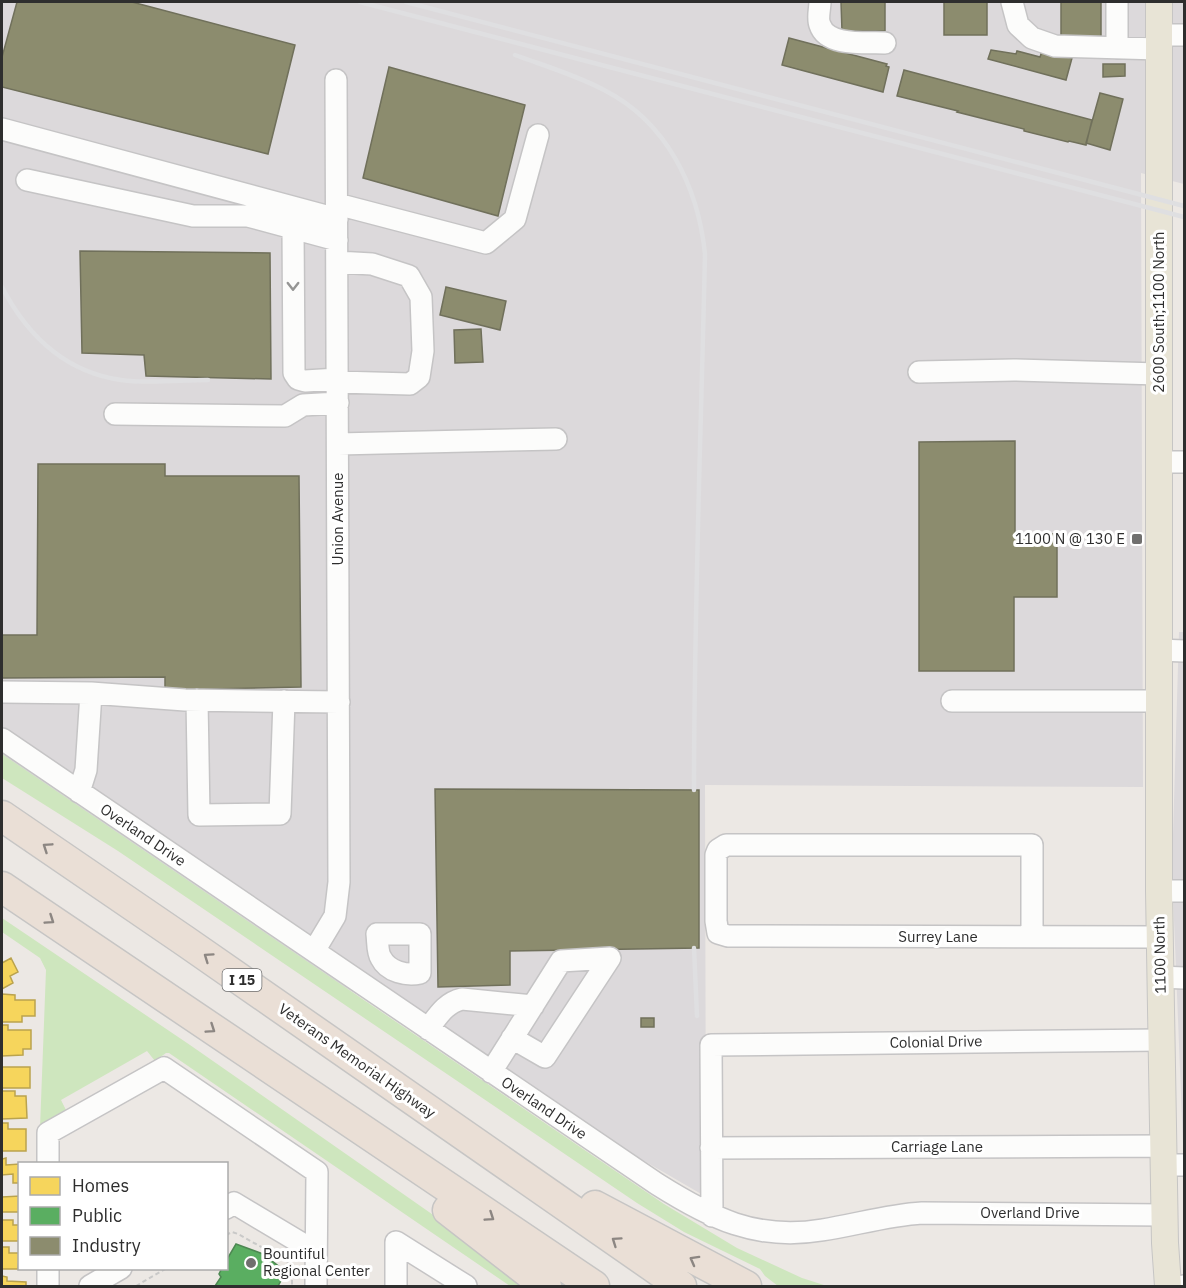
<svg xmlns="http://www.w3.org/2000/svg" width="1186" height="1288" viewBox="0 0 1186 1288" font-family="'IBM Plex Sans',sans-serif">
  <rect width="100%" height="100%" fill="#ece8e4"/>
  <path fill="#dcd9db" d="M2,2h1182v182l-43,-11 2,614 -438,-2 1,410h-3l-464,-269 -237,-160z
    M1179,632h5v538l-12,-301z"/>
  <path fill="#cee6be" d="M2,754l662,450 73,44 65,30 25,8h-49l-13,-10 -5,-7 -76,-37 -47,-29 -519,-352 -116,-73z
    M2,918l188,127 259,181 79,60h-18l-341,-233h-3l-11,8 -8,-10 -86,49 6,12 -27,16 6,-158 -6,-12 -38,-26z"/>
  <path fill="#f6d55c" stroke="#baa34e" stroke-width="1.5" d="M11,958l7,14 -8,4 3,7 -11,6v-26z
    M2,994l13,1v5h20v16h-13v6h-20z
    M2,1025h6v5h23v19h-8v6l-21,1z
    M2,1067h28v21h-28z
    M2,1091h13v5h11l1,22 -25,1z
    M2,1123h6v6h18v22h-24z
    M6,1158v7l14,-1v19h-7v-9l-11,1v-16z
    M2,1188v9l18,-1v16h-18z
    M2,1220h11v5h7v16h-18z
    M2,1247h7v6h11l-2,16h-16z
    M2,1276l5,1v4l19,1v4h-24z"/>
  <path fill="#5aae61" stroke="#4d8852" stroke-width="1.5" d="M236,1244l27,10 23,18 -8,14h-63l6,-9 -2,-3 3,-6h4v-7z"/>
  <path fill="#8c8c6e" stroke="#70705b" stroke-width="1.5" d="M17,2h115l163,43 -27,109 -266,-67v-30z
    M841,2h44v29h-43z
    M944,2h43v33h-43z
    M1061,2h40v36l-40,-1z
    M789,38l98,26 -1,2 3,1 -6,25 -101,-27z
    M991,50l25,4 1,-3 23,6 2,-6 30,7 -6,22 -78,-21z
    M1103,64h22v12l-22,1z
    M389,67l136,38 -27,111 -135,-38z
    M904,70l188,50 -6,25 -17,-4 -1,1 -44,-11v-2l-67,-17 1,-1 -61,-15z
    M1100,93l23,6 -13,51 -24,-7z
    M80,251l190,2 1,126 -125,-3 -2,-21 -62,-2z
    M446,287l60,14 -6,29 -60,-15z
    M481,329l2,33 -28,1 -1,-33z
    M1015,441v93h42v63h-43v74h-95v-229z
    M38,464h127v12h134l2,211 -136,3v-13l-163,1v-43h35z
    M435,789l264,1v158l-189,3v34l-72,2z
    M641,1018h13v9h-13z"/>
  <g fill="none" stroke-linecap="round" stroke-linejoin="round">
    <defs>
      <path id="minor" d="M820,2c0,6 -3,17 0,23 7,22 47,17 65,18
        M1012,2l6,23 14,13 23,8 104,3
        M1117,2v46
        M1159,35h25
        M2,129l335,90
        M27,180l166,36h55l89,24
        M337,204l149,39 29,-24 23,-84
        M293,227l1,146 4,6 7,2 33,-2
        M337,262l35,2 37,12 12,21 2,54 -4,26 -9,7 -72,-2
        M919,372l95,-2 145,4
        M115,414l170,2 18,-11 35,-2
        M338,444l218,-5
        M1159,462h25
        M1159,650l25,1
        M2,692l89,1 94,7 154,2
        M197,700l2,115 81,-1 4,-113
        M952,701h207
        M2,739l655,445c54,34 99,57 165,46 33,-5 66,-15 100,-17l243,2
        M79,792l7,-22 5,-77
        M1159,891h25
        M377,934h43v39c-13,3 -32,-1 -39,-15 -4,-6 -3,-17 -4,-24z
        M1032,937v-92h-306l-8,5 -2,5v66l2,12 10,3c143,1 287,1 431,1
        M314,951l21,-35 4,-34 -3,-802
        M1160,977l24,1
        M428,1029c10,-13 17,-26 34,-30l71,7
        M491,1072l70,-111 49,-3 -65,99 -33,-19
        M711,1148l452,-2
        M48,1164v-31l116,-65 153,104 -1,114
        M1164,1165h20
        M226,1208l8,-5 82,49
        M712,1216l-1,-171 450,-5
        M48,1286v-18
        M90,1286l31,-18
        M396,1286v-44l70,44
        M1183,1286h1"/>
      <path id="major" d="M1159,2v889l6,352 3,43"/>
      <path id="highway" d="M2,816l183,125 496,345
        M2,887l592,399
        M595,1206l151,80
        M448,1210l98,76"/>
    </defs>
    <use href="#minor" stroke="#c5c4c5" stroke-width="24"/>
    <use href="#major" stroke="#c6c5c4" stroke-width="28"/>
    <use href="#highway" stroke="#c6c5c4" stroke-width="33"/>
    <path stroke="#c9c9c8" stroke-width="2" stroke-dasharray="4.5 3" stroke-linecap="butt" d="M226,1235l6,-3 6,2 52,29 2,6v17
      M136,1286l31,-18"/>
    <use href="#minor" stroke="#fcfcfb" stroke-width="21"/>
    <use href="#major" stroke="#e8e4d6" stroke-width="26"/>
    <use href="#highway" stroke="#eadfd6" stroke-width="30"/>
    <path stroke="#dfdfe1" stroke-width="4.5" d="M360,2l824,215
      M406,2l778,204
      M515,55c30,11 61,20 89,35 63,32 94,97 101,164 -4,179 -11,358 -11,536
      M2,287c25,48 63,85 119,93 26,4 60,0 87,0
      M694,948l3,68"/>
  </g>
  <defs><path id="oneway-chevron" d="M-2-3.5L2.5 0L-2 3.5" fill="none" stroke-width="1.6" stroke-linecap="round" stroke-linejoin="round" transform="scale(1.5)"/></defs>
  <use stroke="#959594" href="#oneway-chevron" transform="translate(293 286) rotate(90)"/>
  <g stroke="#8c8682">
    <use href="#oneway-chevron" transform="translate(47 847) rotate(-146)"/>
    <use href="#oneway-chevron" transform="translate(50 920) rotate(34)"/>
    <use href="#oneway-chevron" transform="translate(208 957) rotate(-145)"/>
    <use href="#oneway-chevron" transform="translate(211 1029) rotate(34)"/>
    <use href="#oneway-chevron" transform="translate(490 1217) rotate(34)"/>
    <use href="#oneway-chevron" transform="translate(616 1241) rotate(-145)"/>
    <use href="#oneway-chevron" transform="translate(694 1260) rotate(-151)"/>
  </g>
  <g fill="#706f6e" stroke="#fff" stroke-width="2">
    <rect x="1131" y="533" width="12" height="12" rx="3"/>
    <circle cx="251" cy="1263" r="6"/>
  </g>
  <g text-anchor="middle" stroke-width="6" stroke-linejoin="round" paint-order="stroke">
    <rect fill="#fff" stroke="#6d6d6d" stroke-width="1.5" x="222.5" y="969" width="39" height="22" rx="4.5"/>
    <g font-size="14" font-weight="bold" fill="#2e2e2e">
      <text x="242" y="985">I 15</text>
    </g>
    <g font-size="15" fill="#2e2e2e" stroke="#fff">
      <text transform="translate(1159 312) rotate(-90)" y="5">2600 South;1100 North</text>
      <text transform="translate(338 519) rotate(-90)" y="5">Union Avenue</text>
      <text transform="translate(143 835) rotate(34)" y="5">Overland Drive</text>
      <text x="938" y="942">Surrey Lane</text>
      <text transform="translate(1160 955) rotate(-91)" y="5">1100 North</text>
      <text transform="translate(936 1042) rotate(-1)" y="5">Colonial Drive</text>
      <text transform="translate(357 1061) rotate(35)" y="5">Veterans Memorial Highway</text>
      <text transform="translate(544 1108) rotate(34)" y="5">Overland Drive</text>
      <text x="937" y="1152">Carriage Lane</text>
      <text x="1030" y="1218">Overland Drive</text>
    </g>
    <g font-size="15" fill="#2e2e2e" stroke="#fff" text-anchor="end">
      <text x="1125" y="544">1100 N @ 130 E</text>
      <text x="263" y="1259" text-anchor="start">Bountiful<tspan x="263" dy="17">Regional Center</tspan></text>
    </g>
  </g>
  <rect width="1186" height="1288" fill="none" stroke="#2e2e2e" stroke-width="6"/>
  <rect x="18" y="1162" width="210" height="108" fill="#ffffff" stroke="#ababab" stroke-width="1.5"/>
  <rect x="30" y="1177" width="30" height="18" fill="#f6d55c" stroke="#ababab" stroke-width="1.5"/>
  <text x="72" y="1192" font-size="18" fill="#2e2e2e">Homes</text>
  <rect x="30" y="1207" width="30" height="18" fill="#5aae61" stroke="#ababab" stroke-width="1.5"/>
  <text x="72" y="1222" font-size="18" fill="#2e2e2e">Public</text>
  <rect x="30" y="1237" width="30" height="18" fill="#8c8c6e" stroke="#ababab" stroke-width="1.5"/>
  <text x="72" y="1252" font-size="18" fill="#2e2e2e">Industry</text>
</svg>
